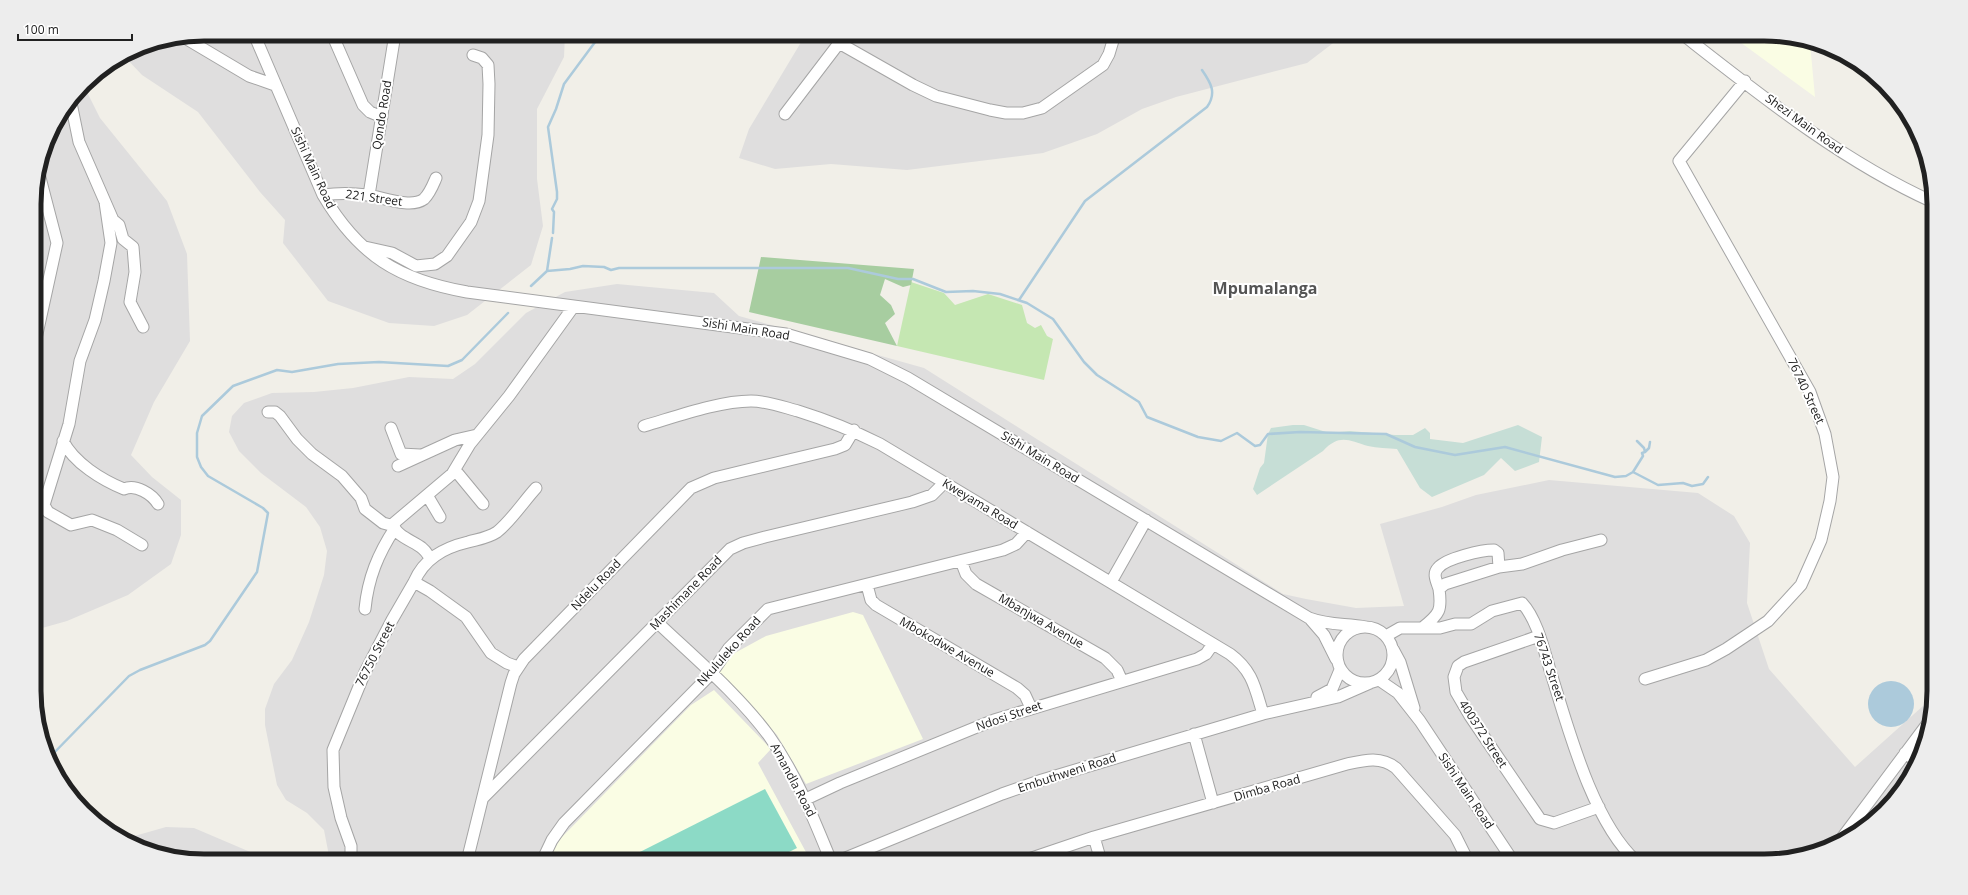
<svg xmlns="http://www.w3.org/2000/svg" width="1968" height="895" viewBox="0 0 1968 895" font-family="'Open Sans',sans-serif">
  <rect width="100%" height="100%" fill="#f1efe8"/>
  <path fill="#dfdede" d="M204,34h361l-1,23 -27,52v70l6,47 -12,39 -64,50 -33,11 -45,-3 -61,-22 -45,-58 2,-23 -25,-28 -62,-80 -56,-37 -18,-19 15,-9z
    M806,34h539l-38,29 -131,34 -34,12 -45,25 -54,19 -136,17 -76,-6 -56,5 -36,-11 10,-29z
    M84,86l16,32 67,83 20,53 3,87 -36,61 -23,53 21,22 29,23v35l-10,29 -43,31 -61,26 -32,9 -1,-438 18,-64z
    M617,284l97,9 25,23 185,52 359,226 23,5 50,9 48,-2 -24,-82 62,-17 34,-12 73,-15 149,13 36,23 16,27 -3,60 22,66 86,98 78,-70 -12,60 -22,38 -40,37 -40,20 -44,9h-1445l-6,-31 -17,-17 -21,-13 -9,-15 -12,-60v-16l9,-25 18,-24 17,-38 15,-47 3,-24 -7,-24 -14,-20 -45,-34 -22,-22 -10,-19 3,-16 12,-13 28,-10 42,-1 39,-4 56,-11 44,2 22,-15 51,-51 39,-21z
    M166,827l28,1 61,26 25,7h-76l-66,-13 -14,-9z"/>
  <path fill="#fafde4" d="M1729,34h35l46,9 5,54z
    M853,612l10,3 60,124 -117,45 -29,-49 -58,-63 14,-18 33,-18z
    M714,690l57,59 -13,14 49,91 -14,7h-245l2,-5 11,-18 130,-133z"/>
  <path fill="#c5e7b2" d="M911,282l33,11 11,12 33,-11 34,11 5,18 8,5 6,-3 6,11 6,3 -9,41 -147,-34z"/>
  <path fill="#a7cda0" d="M761,257l153,12 -3,16 -8,2 -18,-8 -5,16 11,10 4,9 -10,9 12,23 -148,-34z"/>
  <path fill="#c6ded6" d="M1293,425h11l25,8 21,-2 45,4h18l12,-7 5,5v6l33,4 55,-18 24,12 -3,25 -24,9 -14,-13 -17,17 -52,22 -12,-9 -23,-39c-9,-1 -20,-1 -29,-3 -19,-5 -28,-13 -45,5l-66,44 -4,-6 7,-21 4,-5 4,-29 3,-6z"/>
  <path fill="#8cdac6" d="M765,789l32,59 -26,13h-149z"/>
  <path fill="#accadb" d="M1868 704a23 23 0 1 1 46 0a23 23 0 1 1-46 0Z"/>
  <g fill="none" stroke-linecap="round" stroke-linejoin="round">
    <path stroke="#accadb" stroke-width="2.5" d="M553,233l1,-21 -2,-3 5,-10v-7l-9,-65 8,-18 8,-25 37,-50
      M547,271l23,-2 13,-3 21,1 7,3 8,-2h229l50,11h15l33,13 27,-1 27,3 27,9 26,16 31,43 13,13 42,27 8,15 51,20 23,4 16,-8 18,13 5,-1 8,-11 32,-2 86,2 29,13 40,8 50,-8 110,30 11,-1 7,-4 25,13 25,-2 9,3 11,-2 5,-7
      M531,286l16,-15 5,-33
      M1019,300l66,-99 122,-94c10,-14 4,-24 -5,-37
      M1645,452l4,-4 1,-6
      M1633,472l10,-16 -1,-3 3,-1 -1,-4 -7,-7
      M48,759l81,-83 11,-6 65,-25 5,-4 47,-69 11,-59 -5,-5 -55,-32 -7,-9 -4,-10v-24l5,-17 31,-30 44,-16 15,2 46,-8 41,-2 69,4 14,-6 46,-47"/>
    <defs>
      <path id="minor" d="M254,34l69,161c36,61 76,85 144,97l319,42 84,25 38,19 401,240c21,8 37,5 57,9
        M332,34l31,71 7,7 12,5
        M1682,34c78,61 160,127 251,168
        M185,38l64,38 26,9
        M839,43l74,42 23,11 54,14 16,3h17l19,-5 61,-43 6,-11 6,-20
        M71,103l8,39 34,78 6,5 4,14 10,8 2,25 -5,30 13,25
        M785,114l61,-80
        M323,195c15,-2 29,-2 44,0 15,2 44,14 57,4 6,-6 9,-14 12,-21
        M369,195l26,-161
        M105,202l6,41 -7,38 -9,39 -15,41 -11,63 -25,81 4,7 23,13 21,-5 25,10 25,15
        M365,247l27,6 24,13 19,-2 12,-8 24,-34 8,-21 9,-66 1,-51 -1,-19 -6,-7 -9,-3
        M35,343l22,-100 -18,-69
        M268,412h7l5,4 17,23 15,15 30,22 19,22 4,11 18,14 11,3
        M644,426c31,-9 75,-25 107,-25 16,0 32,6 47,10 29,9 54,19 82,33l350,210c23,17 25,34 33,60
        M391,428l10,26 19,1
        M63,441c11,22 39,39 61,48 12,-5 28,5 34,15
        M398,466l57,-26 22,-5
        M455,470l28,34
        M427,495l13,22
        M430,558c-2,-3 -4,-7 -8,-10 -8,-7 -30,-13 -28,-25l58,-49 18,-30 39,-48 65,-90
        M961,561l5,13 10,10 129,74 12,12 5,11
        M414,582c10,-23 29,-34 54,-40 11,-3 20,-4 29,-10 14,-11 27,-31 39,-44
        M1111,582l35,-62
        M867,585l4,15 5,5 141,83 8,7 6,13
        M1439,589c-2,-7 -7,-15 -1,-21 8,-10 44,-18 56,-18l4,3 1,14
        M365,609c3,-31 13,-55 30,-81
        M1311,620l13,15 12,24
        M658,623c38,36 80,71 111,113 27,38 44,81 62,125
        M1337 655a28 28 0 1 1 56 0a28 28 0 1 1-56 0Z
        M1422,628c18,-14 20,-18 17,-39l6,-5 54,-17 23,-3 40,-14 39,-10
        M1386,636l14,-8h40l15,-4h16l21,-13 30,-8c15,16 22,47 28,67 18,57 42,151 86,191
        M1539,636l-75,26 -6,4 -4,11 2,15 14,24 70,103 14,4 45,-16
        M1393,649l7,13 14,46
        M1645,679l61,-19 20,-11 42,-28 33,-36 20,-45 9,-39 3,-24 -8,-43 -15,-42 -131,-231 66,-80
        M1379,680l19,13 22,28 93,140
        M1317,697l15,-8 8,-19
        M1194,734l19,69
        M1905,753l13,9
        M483,798l247,-249 13,-6 22,-6 147,-35 20,-7 12,-12
        M806,799l34,-16 154,-63 203,-61 9,-5 7,-10
        M1094,837l7,24
        M1839,842l89,-119
        M351,861v-15l-10,-28 -7,-31 -1,-37 32,-78 27,-52 22,-38 16,9 36,26 25,36 16,10 11,4
        M467,861l44,-178 3,-9 10,-15 167,-171 23,-10 121,-29 10,-4 9,-15
        M542,861l10,-21 12,-17 147,-149 18,-26 39,-39 235,-59 13,-6 11,-12
        M838,861l164,-67 40,-14 221,-66 75,-17 32,-14
        M1023,861l71,-24 253,-73c18,-4 34,-8 49,4l59,67 13,26
        M1251,861h11"/>
    </defs>
    <use href="#minor" stroke="#a5a5a5" stroke-width="13"/>
    <use href="#minor" stroke="#fff" stroke-width="11"/>
  </g>
  <g text-anchor="middle" stroke-width="4" stroke-linejoin="round" paint-order="stroke">
    <g font-size="12" fill="#212121" stroke="#fff">
      <text transform="translate(382 115) rotate(-81)" y="4">Qondo Road</text>
      <text transform="translate(1804 124) rotate(36)" y="4">Shezi Main Road</text>
      <text transform="translate(313 168) rotate(65)" y="4">Sishi Main Road</text>
      <text transform="translate(374 198) rotate(8)" y="4">221 Street</text>
      <text transform="translate(746 329) rotate(9)" y="4">Sishi Main Road</text>
      <text transform="translate(1806 391) rotate(65)" y="4">76740 Street</text>
      <text transform="translate(1040 457) rotate(31)" y="4">Sishi Main Road</text>
      <text transform="translate(980 504) rotate(31)" y="4">Kweyama Road</text>
      <text transform="translate(596 585) rotate(-46)" y="4">Ndelu Road</text>
      <text transform="translate(686 593) rotate(-46)" y="4">Mashimane Road</text>
      <text transform="translate(1041 621) rotate(30)" y="4">Mbanjwa Avenue</text>
      <text transform="translate(947 647) rotate(30)" y="4">Mbokodwe Avenue</text>
      <text transform="translate(729 651) rotate(-48)" y="4">Nkululeko Road</text>
      <text transform="translate(375 654) rotate(-63)" y="4">76750 Street</text>
      <text transform="translate(1549 667) rotate(71)" y="4">76743 Street</text>
      <text transform="translate(1009 716) rotate(-19)" y="4">Ndosi Street</text>
      <text transform="translate(1483 734) rotate(57)" y="4">400372 Street</text>
      <text transform="translate(1067 773) rotate(-18)" y="4">Embuthweni Road</text>
      <text transform="translate(793 780) rotate(62)" y="4">Amandla Road</text>
      <text transform="translate(1267 788) rotate(-16)" y="4">Dimba Road</text>
      <text transform="translate(1466 791) rotate(56)" y="4">Sishi Main Road</text>
    </g>
    <g font-size="16" font-weight="bold" fill="#545454" stroke="#fff">
      <text x="1265" y="294">Mpumalanga</text>
    </g>
  </g>
  <path d="M0 0H1968V895H0ZM204 41H1764A163 163 0 0 1 1927 204V691A163 163 0 0 1 1764 854H204A163 163 0 0 1 41 691V204A163 163 0 0 1 204 41Z" fill="#ededed" fill-rule="evenodd"/>
  <path fill="none" stroke="#212121" stroke-width="5" d="M204 41H1764A163 163 0 0 1 1927 204V691A163 163 0 0 1 1764 854H204A163 163 0 0 1 41 691V204A163 163 0 0 1 204 41Z"/>
  <path d="M18 34v6h114v-6" fill="none" stroke="#212121" stroke-width="2"/>
  <text x="24" y="34" font-size="12" fill="#212121" stroke="#ffffff" stroke-width="3" paint-order="stroke">100 m</text>
</svg>
